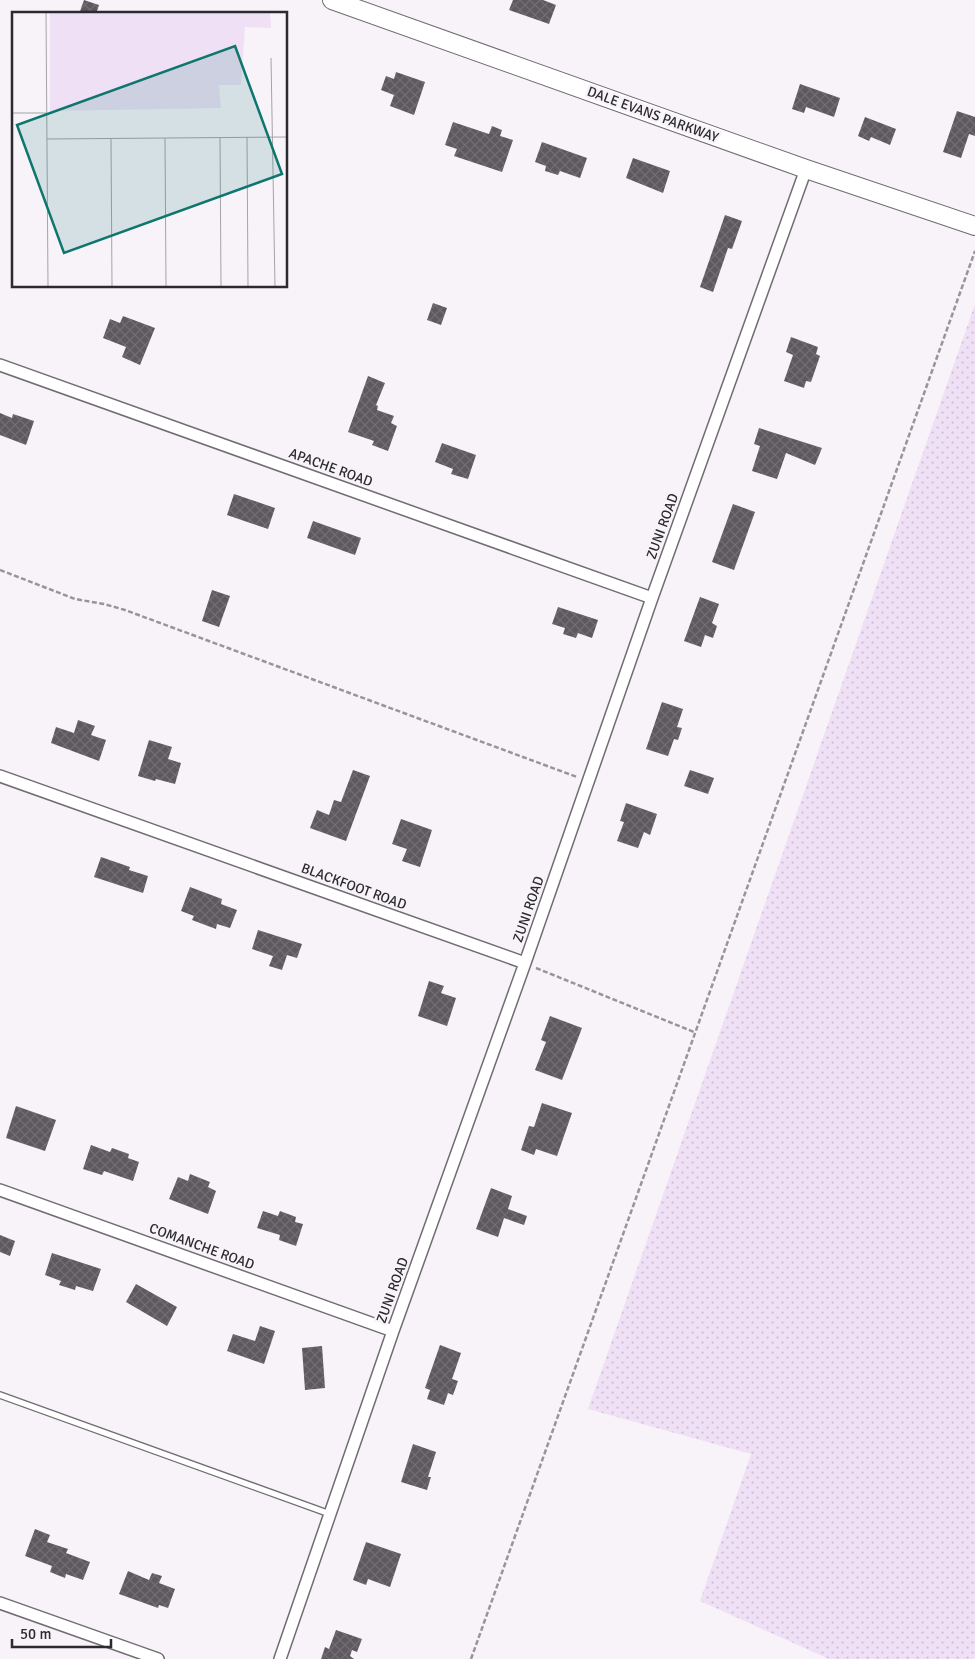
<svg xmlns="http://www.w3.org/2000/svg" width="975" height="1659" viewBox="0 0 975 1659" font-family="Signika,sans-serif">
  <defs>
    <pattern id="grass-dots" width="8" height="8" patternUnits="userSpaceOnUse" patternTransform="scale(1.25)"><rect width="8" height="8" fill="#efe0f5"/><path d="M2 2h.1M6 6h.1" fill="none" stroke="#cdc0d2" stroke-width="1.8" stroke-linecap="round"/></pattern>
    <pattern id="building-cross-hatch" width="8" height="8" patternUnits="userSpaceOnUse" patternTransform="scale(1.25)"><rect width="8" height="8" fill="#5d595e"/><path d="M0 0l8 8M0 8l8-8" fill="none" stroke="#716d72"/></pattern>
  </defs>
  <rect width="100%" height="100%" fill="#f7f3f9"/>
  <path fill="url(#grass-dots)" d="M975,304v1355h-146l-129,-58 51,-147 -163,-45z"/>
  <path fill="url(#building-cross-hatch)" d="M84,0l15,5 -3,9h-17z
    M513,0h30l13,5 -7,19 -40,-14z
    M396,72l29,10 -11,33 -24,-9 4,-11 -13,-5 5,-14 8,3z
    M800,84l40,14 -6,19 -28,-10 -2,6 -12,-4z
    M957,111l18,6v19l-6,-2 -8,24 -18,-6z
    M865,117l31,12 -6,16 -19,-8 -2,4 -11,-5z
    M453,122l36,12 3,-8 10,4 -2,6 13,4 -11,32 -48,-16 3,-7 -12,-4z
    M542,142l45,16 -7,20 -20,-7 -2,4 -13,-4 1,-5 -11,-4z
    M633,158l37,13 -7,22 -37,-15z
    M725,215l17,6 -10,28 -4,-1 -15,44 -13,-5z
    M433,303l14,5 -6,17 -14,-5z
    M123,316l32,12 -15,37 -18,-8 4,-10 -23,-9 7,-19 10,4z
    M791,337l27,10 -2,7 4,2 -9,26 -5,-1 -2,7 -20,-7 9,-26 -7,-3z
    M368,376l17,7 -9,22 2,1 -1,4 17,6 -3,7 6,3 -9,25 -16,-6 2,-4 -26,-9z
    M0,413l12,5 1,-4 21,7 -8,24 -26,-10z
    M759,428l63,20 -7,17 -29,-12 -9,26 -25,-8 8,-25 -6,-2z
    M442,443l34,12 -8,24 -17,-5 2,-5 -18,-7z
    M234,494l41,14 -7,21 -41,-14z
    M733,504l22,8 -21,58 -22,-8z
    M313,521l48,17 -6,17 -48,-17z
    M212,590l18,6 -11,31 -17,-6z
    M700,597l19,7 -7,19 5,3 -4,12 -8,-3 -4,12 -17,-6z
    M558,607l40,13 -6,18 -14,-5 -2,5 -13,-4 2,-6 -13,-4z
    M662,702l21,7 -6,18 5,1 -4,12 -4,-1 -6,17 -22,-7z
    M78,720l17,6 -4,9 15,5 -7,21 -48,-18 5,-16 18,6z
    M149,740l23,7 -4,12 13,4 -6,21 -19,-5 -1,2 -17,-5z
    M353,770l17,6 -24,65 -36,-13 7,-18 12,5 5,-15 7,2z
    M690,770l24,8 -6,16 -24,-8z
    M626,803l31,11 -7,21 -6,-3 -6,16 -21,-7 7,-19 -4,-1z
    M401,819l31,11 -12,37 -18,-6 5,-12 -15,-5z
    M101,857l29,10 -1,3 19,6 -5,17 -49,-16z
    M190,887l32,12 -1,5 16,6 -7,18 -13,-4 -1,5 -24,-9 2,-4 -13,-5z
    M258,930l44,14 -5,14 -10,-3 -5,15 -13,-4 4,-10 -21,-7z
    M429,981l15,5 -3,7 15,5 -9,28 -29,-10z
    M550,1016l32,12 -20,52 -27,-10 11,-28 -5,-2z
    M542,1103l30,10 -15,43 -21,-7 -2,6 -13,-5 8,-24 5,1z
    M16,1106l40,14 -11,31 -39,-13z
    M91,1145l19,7 2,-4 17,6 -1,4 11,4 -6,19 -29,-10 -2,4 -19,-6z
    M190,1174l20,8 -2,5 8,4 -8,23 -39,-15 9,-22 10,4z
    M491,1188l21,8 -4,13 19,7 -3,9 -20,-7 -6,19 -22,-8z
    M263,1211l15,5 2,-5 16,6 -1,5 8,2 -7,22 -17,-6 1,-5 -23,-7z
    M0,1235l15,6 -5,15 -10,-4z
    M52,1253l49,16 -8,22 -17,-5 -1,4 -16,-5 2,-4 -16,-6z
    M136,1284l41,23 -10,19 -41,-24z
    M260,1326l15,5 -11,33 -37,-13 6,-17 22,7z
    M440,1345l21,8 -9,26 6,2 -5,14 -5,-2 -4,12 -17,-6 3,-9 -5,-2z
    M322,1346l3,42 -20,2 -3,-42z
    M413,1444l23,8 -8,25h3l-4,13 -26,-8z
    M35,1529l15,6 -3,7 21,7 -2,4 24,9 -7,18 -17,-6 -1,4 -15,-6 2,-6 -27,-10z
    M366,1542l35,12 -11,33 -22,-8 -2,6 -13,-5z
    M128,1571l21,9 3,-7 10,3 -3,7 16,6 -7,19 -9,-3 -1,3 -39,-14z
    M336,1630l26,9 -5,13 -5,-2 -2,6 4,3h-33l4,-12 4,2z"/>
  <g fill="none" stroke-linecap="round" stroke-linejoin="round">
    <defs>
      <path id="service" d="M0,1395l330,119"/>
      <path id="minor" d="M0,365l652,233
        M0,776l525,187
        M0,1190l393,141
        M0,1603l158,56
        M280,1659l113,-328 132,-368 127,-365 154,-429"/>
      <path id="primary" d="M332,0l474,169 169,57"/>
    </defs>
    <use href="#service" stroke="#706c71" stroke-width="8"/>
    <use href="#minor" stroke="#706c71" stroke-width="14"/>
    <use href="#primary" stroke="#706c71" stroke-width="20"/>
    <path stroke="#989599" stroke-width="2.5" stroke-dasharray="5 2.5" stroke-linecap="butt" d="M0,570l75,29 29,5 21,6 452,167
      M536,968l158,64
      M471,1659l504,-1408"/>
    <use href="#service" stroke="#fff" stroke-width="5.5"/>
    <use href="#minor" stroke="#fff" stroke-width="11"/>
    <use href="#primary" stroke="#fff" stroke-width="18"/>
  </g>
  <g text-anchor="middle" stroke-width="5" stroke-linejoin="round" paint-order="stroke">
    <g font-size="14" fill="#2b2a2c" stroke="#f7f3f9">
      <text transform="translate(653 114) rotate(20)" y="5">DALE EVANS PARKWAY</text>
      <text transform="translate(331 467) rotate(20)" y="5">APACHE ROAD</text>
      <text transform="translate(662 526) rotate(-70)" y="5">ZUNI ROAD</text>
      <text transform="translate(354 886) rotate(20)" y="5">BLACKFOOT ROAD</text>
      <text transform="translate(528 909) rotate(-71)" y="5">ZUNI ROAD</text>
      <text transform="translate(202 1246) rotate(20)" y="5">COMANCHE ROAD</text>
      <text transform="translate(392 1290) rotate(-70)" y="5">ZUNI ROAD</text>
    </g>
  </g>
  <g transform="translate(12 12)">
    <rect width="275" height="275" fill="#f7f3f9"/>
    <path d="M38,0h220l1,16 -26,-1 -4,58h-22l2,23 -171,3z" fill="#efe0f5"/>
    <path fill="none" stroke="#a5a3a7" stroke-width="1" d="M34,0l2,275M259,46l4,229M0,101h35M235,125l1,150M153,126l1,149M208,126l1,149M35,127l240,-2M99,127l1,148"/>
    <path fill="#0f766e" fill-opacity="0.15" stroke="#0f766e" stroke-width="2.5" d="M223,34l47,128 -218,79 -47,-128z"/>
    <rect width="275" height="275" fill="none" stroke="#2b2a2c" stroke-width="2.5"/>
  </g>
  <path d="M12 1639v8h99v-8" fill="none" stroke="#2b2a2c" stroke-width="2.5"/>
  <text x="20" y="1639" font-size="15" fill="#2b2a2c" stroke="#f7f3f9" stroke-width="4" paint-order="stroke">50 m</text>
</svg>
